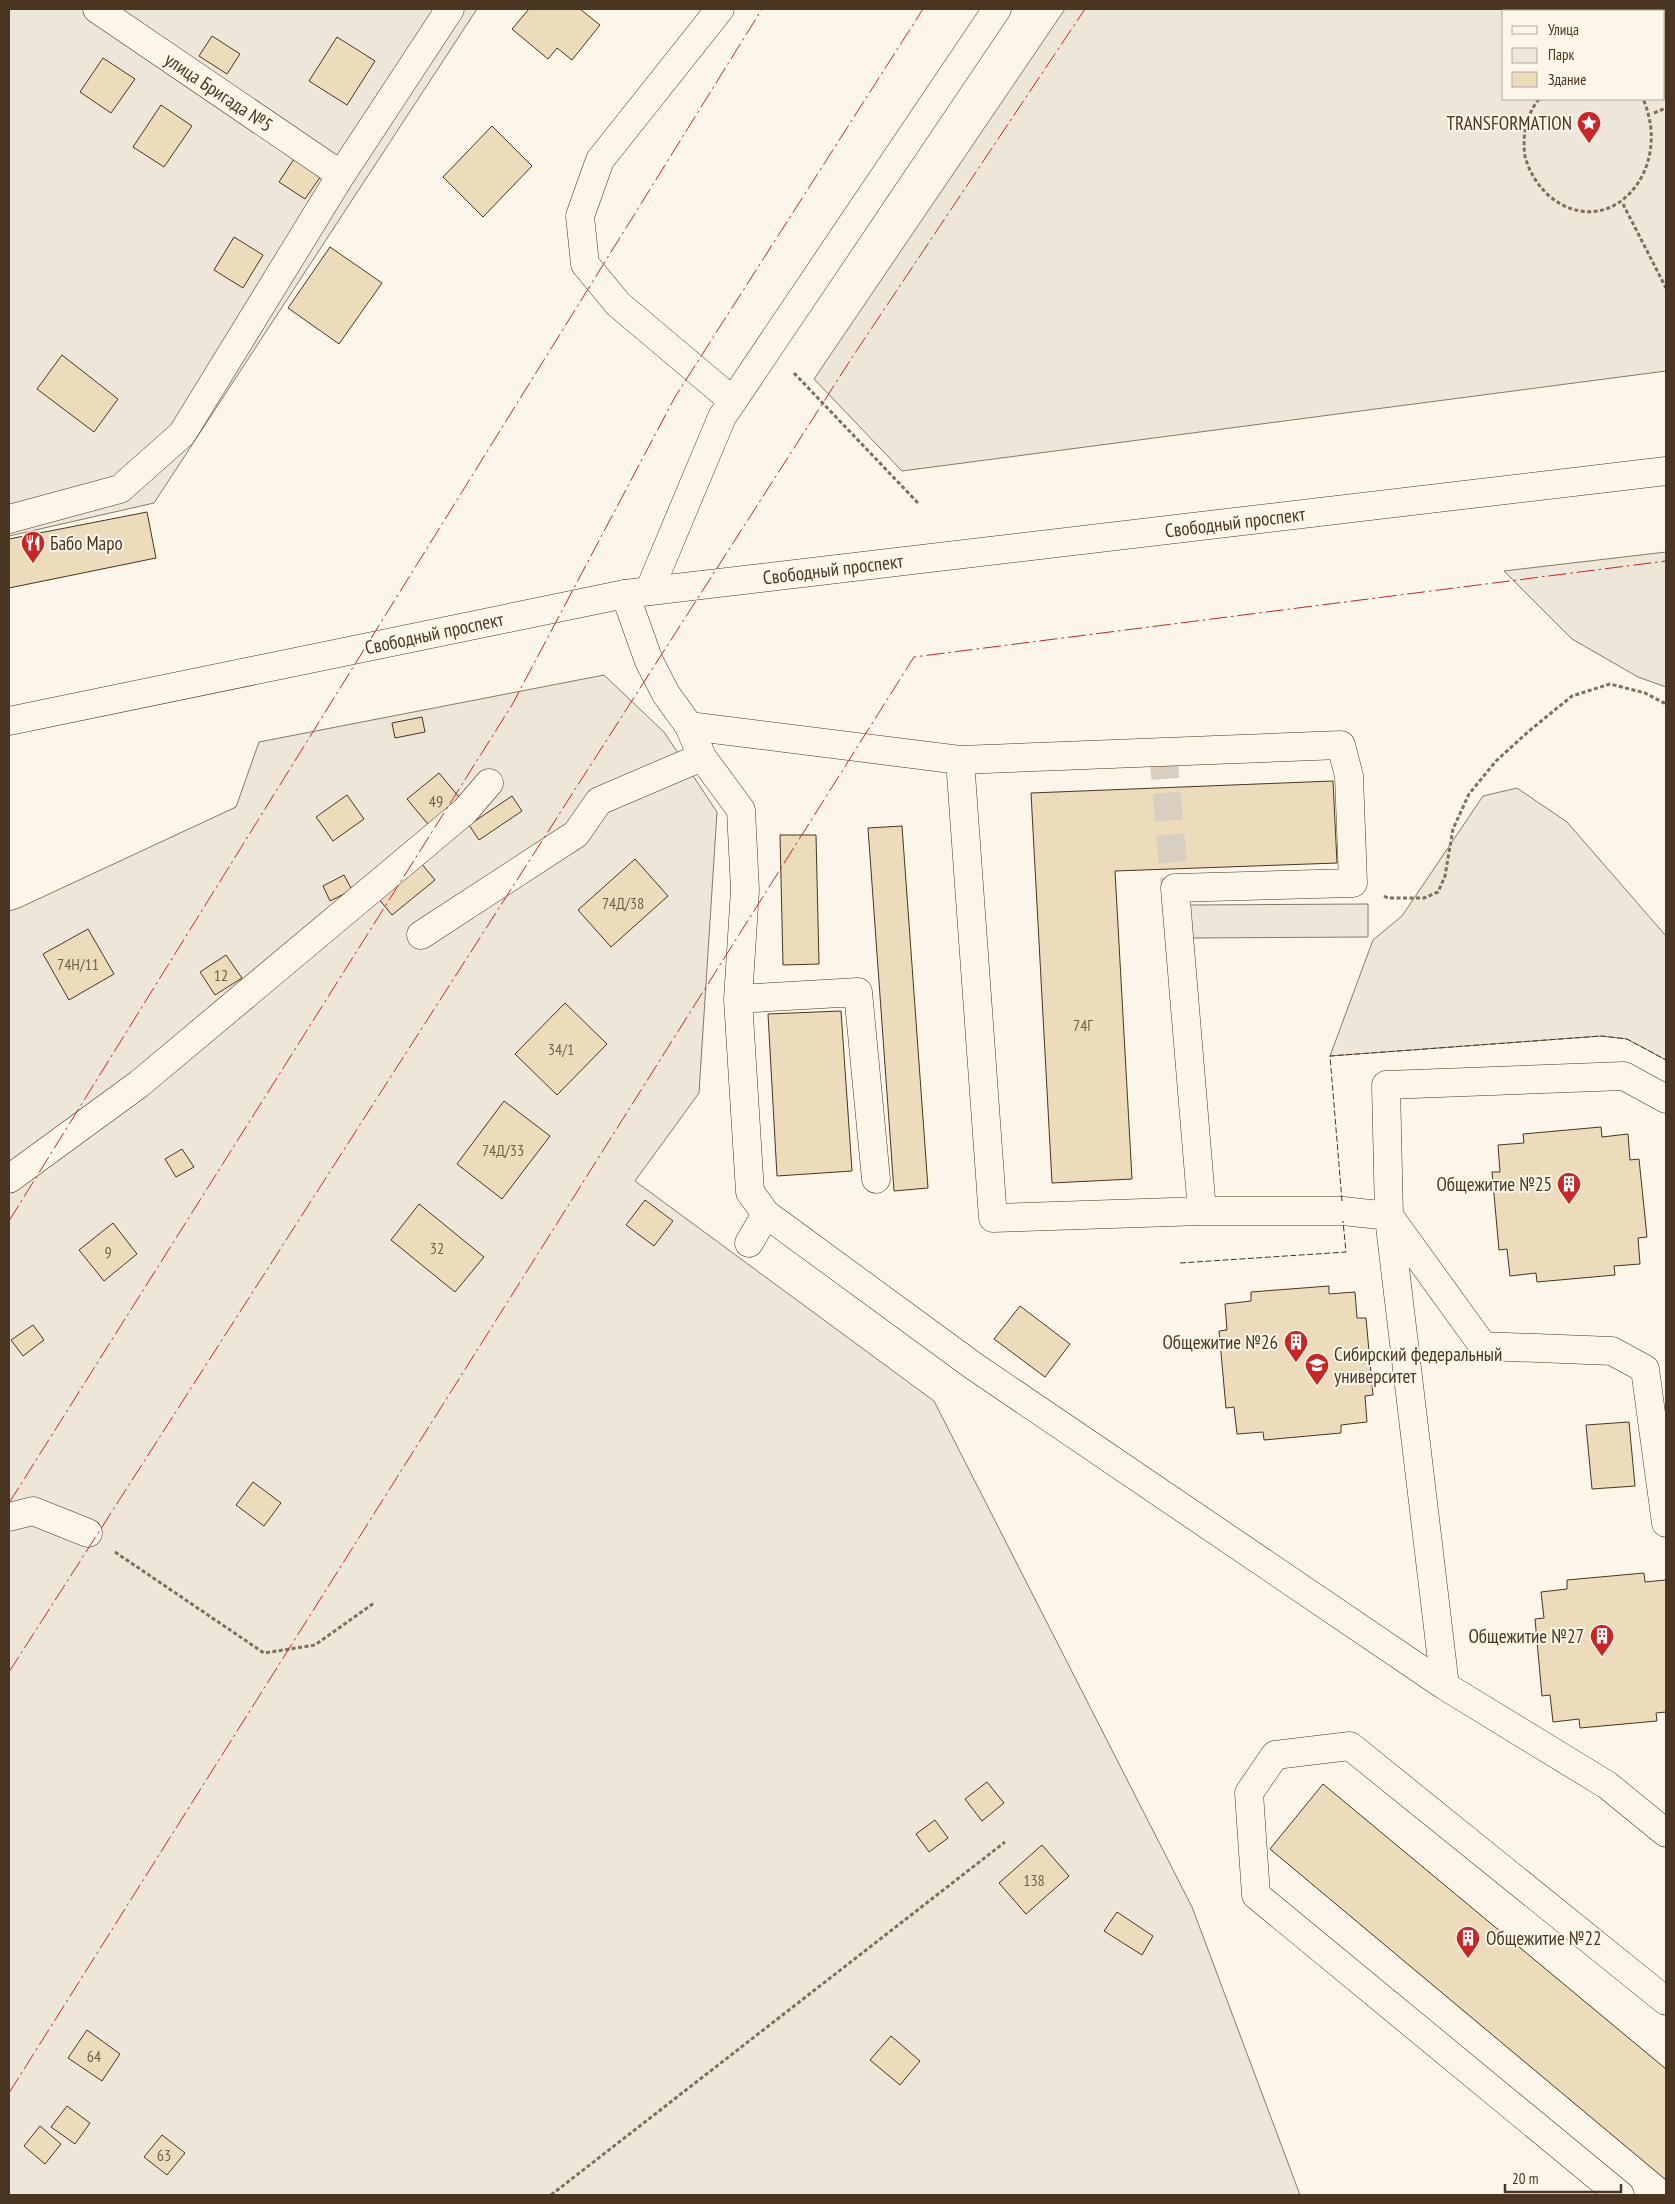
<svg xmlns="http://www.w3.org/2000/svg" width="1675" height="2204" viewBox="0 0 1675 2204" font-family="'PT Sans Narrow',sans-serif">
  <rect width="100%" height="100%" fill="#fbf6e9"/>
  <path fill="#ede6d9" stroke="#887966" fill-rule="evenodd" d="M9,9h468l-323,494 -145,33z
    M1065,9h601v362l-764,100 -88,-92zM1664,11v88h-160v-88z
    M1666,552v135l-28,-10 -66,-38 -68,-68z
    M604,675l60,57 53,80 -18,281 -64,88 299,220 258,506 108,288h-1291v-1284l10,-3 217,-101 23,-65z
    M1517,788l50,34 99,114v124l-39,-21 -26,-3 -271,20 43,-116 29,-24 81,-120z"/>
  <path fill="#ede7d9" stroke="#887966" d="M1368,904v33l-178,1v-33z"/>
  <path fill="#ecdcbc" stroke="#4a3520" d="M529,9h51l20,16 -28,35 -15,-12 -9,11 -36,-30z
    M212,36l28,18 -13,20 -28,-18z
    M337,37l38,24 -28,44 -38,-24z
    M103,58l32,21 -24,34 -31,-21z
    M161,105l31,21 -28,41 -31,-20z
    M492,126l40,40 -49,51 -40,-40z
    M294,159l27,17 -16,23 -26,-17z
    M234,237l29,18 -20,33 -29,-18z
    M330,247l52,36 -43,61 -51,-36z
    M62,355l56,44 -24,33 -57,-43z
    M147,512l9,46 -147,30v-49z
    M422,717l3,15 -30,6 -3,-15z
    M439,773l25,30 -32,26 -25,-30z
    M1333,781l4,82 -222,8 17,308 -80,4 -21,-390z
    M347,795l17,24 -31,22 -17,-24z
    M512,796l10,15 -43,29 -10,-15z
    M902,826l26,362 -34,3 -26,-363z
    M780,835h36l3,129 -36,1z
    M635,859l33,37 -57,51 -33,-37z
    M421,863l14,17 -43,35 -14,-17z
    M344,875l8,15 -22,11 -7,-15z
    M88,929l26,45 -45,26 -26,-46z
    M226,955l16,23 -27,17 -15,-23z
    M565,1003l42,41 -50,51 -42,-41z
    M841,1011l11,160 -75,5 -9,-162z
    M504,1101l46,35 -48,63 -45,-35z
    M1601,1127l1,10 26,-3 2,26 9,-1 8,78 -9,1 2,26 -26,2 1,9 -78,7 -1,-9 -26,3 -3,-27 -8,1 -7,-78h8l-2,-27 26,-2 -1,-9z
    M182,1149l12,18 -18,10 -11,-18z
    M645,1200l28,21 -19,25 -28,-21z
    M419,1204l65,53 -29,35 -64,-52z
    M113,1223l24,31 -33,27 -25,-31z
    M1329,1286v8l26,-2 2,26h9l7,77 -8,1 2,26 -26,3v8l-77,7 -1,-8 -26,2 -3,-27 -8,1 -7,-77 8,-1 -2,-26 26,-3v-9z
    M1020,1306l50,38 -25,33 -51,-38z
    M33,1325l11,15 -21,16 -12,-16z
    M1629,1422l6,64 -43,3 -6,-64z
    M253,1482l28,21 -17,23 -28,-21z
    M1644,1573l1,9 21,-2v132l-10,1 1,8 -77,7 -1,-9 -26,3 -3,-27 -8,1 -7,-77 9,-1 -3,-26 26,-3v-9z
    M987,1782l17,21 -22,18 -17,-22z
    M1323,1784l343,285v111l-396,-331z
    M935,1820l13,18 -19,14 -13,-18z
    M1042,1845l27,31 -43,38 -27,-31z
    M1117,1912l36,24 -11,19 -38,-24z
    M87,2030l33,24 -18,27 -34,-23z
    M891,2036l29,25 -20,24 -30,-25z
    M67,2106l23,17 -15,21 -24,-17z
    M40,2126l21,18 -16,20 -21,-18z
    M162,2135l23,18 -18,22 -23,-18z"/>
  <g fill="none" stroke-linecap="round" stroke-linejoin="round">
    <path stroke="#d8cfc1" stroke-width="28" stroke-dasharray="28 14" stroke-linecap="butt" d="M1163,751l12,137"/>
    <defs>
      <path id="minor" d="M97,9l244,166
        M720,9l-120,151 -20,56 5,48 33,40 115,97
        M9,519l111,-30 62,-55 159,-259 109,-166
        M649,591l73,-174 275,-408
        M625,594l24,67 17,33 23,32 271,34 381,-15 8,31 4,107 -178,5 27,323 -209,7 -33,-458
        M689,726l13,31 39,53 4,80 -7,109 12,193 16,22 209,153 470,319 162,99 59,48
        M421,935l155,-101 23,-33 103,-44
        M738,999l120,-7 18,187
        M9,1179l130,-95 326,-273 24,-28
        M1202,1211h141l46,5 -3,-131 238,-9 42,23
        M1389,1216l94,130 129,5 33,18 21,154
        M1389,1218l56,468
        M749,1243l17,-29
        M9,1517l24,-6 55,22
        M1620,2195l-364,-300 -7,-102 26,-38 75,-9 316,255"/>
      <path id="major" d="M9,721l616,-127 1041,-123"/>
    </defs>
    <use href="#minor" stroke="#4a3520" stroke-width="29"/>
    <use href="#major" stroke="#4a3520" stroke-width="29"/>
    <path stroke="#7f6f5c" stroke-width="3" stroke-dasharray="4 2.5" stroke-linecap="butt" d="M1539,99c-13,16 -17,37 -14,57 4,16 12,28 23,39 60,51 127,-24 95,-96
      M1654,113l12,-5
      M1623,204l43,84
      M794,373l124,130
      M1384,896l4,2h36l14,-6 7,-16 8,-47 16,-35 27,-33 33,-30 43,-35 38,-12 35,9 21,11
      M115,1552l149,101 51,-8 59,-42
      M551,2195l454,-353"/>
    <use href="#minor" stroke="#fbf6e9" stroke-width="28"/>
    <use href="#major" stroke="#fbf6e9" stroke-width="28"/>
    <path stroke="#4a3520" stroke-width="1" stroke-dasharray="6 2.5" stroke-linecap="butt" d="M1342,1201l-12,-145 271,-20 26,3 39,21
      M1180,1263l166,-11 -3,-31"/>
    <path stroke="#c62828" stroke-width="1" stroke-dasharray="18 4 2.5 4" stroke-linecap="butt" d="M9,1221l753,-1212
      M9,1503l503,-798 163,-308 248,-388
      M9,1672l844,-1316 232,-347
      M9,2093l905,-1436 752,-96"/>
  </g>
  <defs>
    <symbol id="sight-pin" viewBox="-11 -11 22 30"><path d="M0 17L-7.5 6A9.5 9.5 0 1 1 7.5 6Z" fill="#c62828" stroke="#fbf6e9"/><path d="M0-6L1.8-2.2L6-1.7L2.9 1.2L3.7 5.4L0 3.3L-3.7 5.4L-2.9 1.2L-6-1.7L-1.8-2.2Z" fill="#fff"/></symbol>
    <symbol id="restaurant-pin" viewBox="-11 -11 22 30"><path d="M0 17L-7.5 6A9.5 9.5 0 1 1 7.5 6Z" fill="#c62828" stroke="#fbf6e9"/><path d="M-5-6h1v4h1v-4h1v4h1v-4h1v5L-1.5 .5V6h-2V.5L-5-1ZM5-6V6H3V1.5H1.5Q1.5-4 5-6Z" fill="#fff"/></symbol>
    <symbol id="building-pin" viewBox="-11 -11 22 30"><path d="M0 17L-7.5 6A9.5 9.5 0 1 1 7.5 6Z" fill="#c62828" stroke="#fbf6e9"/><path d="M-4-6H4V6H1V3H-1V6H-4ZM-2.5-4.3h1.7v1.8h-1.7ZM.8-4.3h1.7v1.8H.8ZM-2.5-1h1.7V.8h-1.7ZM.8-1h1.7V.8H.8Z" fill="#fff"/></symbol>
    <symbol id="university-pin" viewBox="-11 -11 22 30"><path d="M0 17L-7.5 6A9.5 9.5 0 1 1 7.5 6Z" fill="#c62828" stroke="#fbf6e9"/><path d="M0-5L7-2L0 1L-7-2ZM-4 1L0 2.5L4 1V4Q0 6-4 4Z" fill="#fff"/></symbol>
  </defs>
  <g fill-rule="evenodd">
    <use href="#sight-pin" x="1575" y="109" width="28" height="38"/>
    <use href="#restaurant-pin" x="19" y="529" width="28" height="38"/>
    <use href="#building-pin" x="1555" y="1170" width="28" height="38"/>
    <use href="#building-pin" x="1282" y="1328" width="28" height="38"/>
    <use href="#university-pin" x="1303" y="1351" width="28" height="38"/>
    <use href="#building-pin" x="1588" y="1622" width="28" height="38"/>
    <use href="#building-pin" x="1454" y="1924" width="28" height="38"/>
  </g>
  <g text-anchor="middle" stroke-width="4" stroke-linejoin="round" paint-order="stroke">
    <g font-size="16" fill="#725f47">
      <text x="436" y="807">49</text>
      <text x="623" y="909">74Д/38</text>
      <text x="78" y="970">74Н/11</text>
      <text x="221" y="981">12</text>
      <text x="1083" y="1031">74Г</text>
      <text x="561" y="1055">34/1</text>
      <text x="503" y="1156">74Д/33</text>
      <text x="437" y="1254">32</text>
      <text x="108" y="1258">9</text>
      <text x="1034" y="1886">138</text>
      <text x="94" y="2062">64</text>
      <text x="164" y="2161">63</text>
    </g>
    <g font-size="19" fill="#4a3520" stroke="#fbf6e9">
      <text transform="translate(219 92) rotate(34)" y="7">улица Бригада №5</text>
      <text transform="translate(1235 522) rotate(-7)" y="7">Свободный проспект</text>
      <text transform="translate(833 569) rotate(-7)" y="7">Свободный проспект</text>
      <text transform="translate(434 633) rotate(-12)" y="7">Свободный проспект</text>
    </g>
    <g font-size="19" fill="#4a3520" stroke="#fbf6e9" text-anchor="end">
      <text x="1572" y="130">TRANSFORMATION</text>
      <text x="50" y="550" text-anchor="start">Бабо Маро</text>
      <text x="1552" y="1191">Общежитие №25</text>
      <text x="1278" y="1349">Общежитие №26</text>
      <text x="1334" y="1361" text-anchor="start">Сибирский федеральный<tspan x="1334" dy="22">университет</tspan></text>
      <text x="1584" y="1643">Общежитие №27</text>
      <text x="1486" y="1945" text-anchor="start">Общежитие №22</text>
    </g>
  </g>
  <rect width="1675" height="2204" fill="none" stroke="#4a3520" stroke-width="20"/>
  <rect x="1502" y="10" width="162" height="90" fill="#fbf6e9" stroke="#b4a999"/>
  <rect x="1512" y="26" width="25" height="8" fill="#fbf6e9" stroke="#b4a999"/>
  <text x="1548" y="35" font-size="15" fill="#4a3520">Улица</text>
  <rect x="1512" y="48" width="25" height="15" fill="#ede6d9" stroke="#b4a999"/>
  <text x="1548" y="60" font-size="15" fill="#4a3520">Парк</text>
  <rect x="1512" y="72" width="25" height="15" fill="#ecdcbc" stroke="#b4a999"/>
  <text x="1548" y="85" font-size="15" fill="#4a3520">Здание</text>
  <path d="M1505 2184v8h116v-8" fill="none" stroke="#4a3520" stroke-width="2.5"/>
  <text x="1512" y="2184" font-size="15" fill="#4a3520" stroke="#fbf6e9" stroke-width="4" paint-order="stroke">20 m</text>
</svg>
